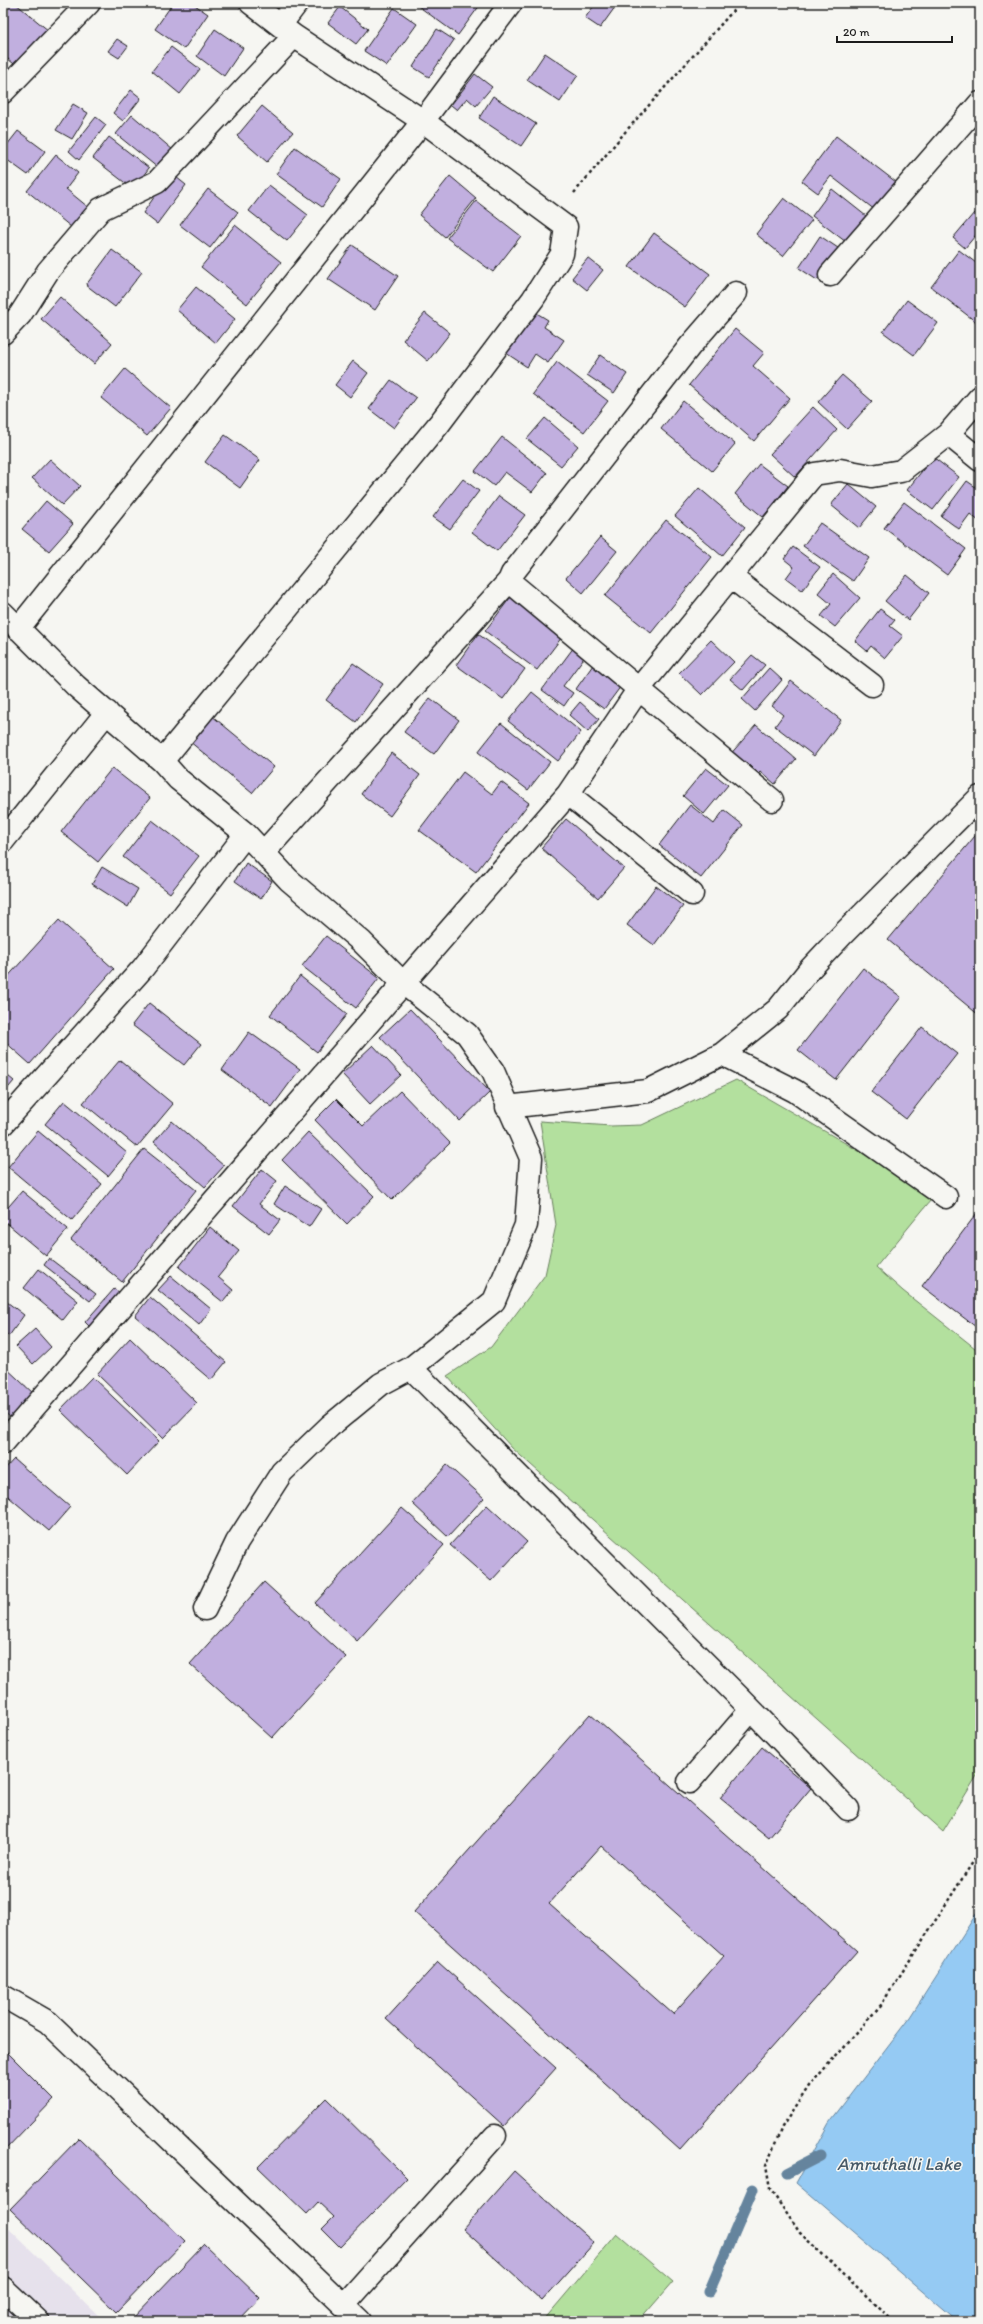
<svg xmlns="http://www.w3.org/2000/svg" width="983" height="2324" viewBox="0 0 983 2324" font-family="Itim,sans-serif">
  <rect width="100%" height="100%" fill="#f6f6f2"/>
  <filter id="ink" filterUnits="userSpaceOnUse"><feTurbulence type="fractalNoise" baseFrequency=".025" numOctaves="2"/><feDisplacementMap in="SourceGraphic" scale="8" xChannelSelector="R" yChannelSelector="G"/><feConvolveMatrix kernelMatrix="1 2 1 2 8 2 1 2 1" color-interpolation-filters="sRGB"/></filter>
  <g filter="url(#ink)">
    <path fill="#e6e1ec" d="M3,2223l101,98h-101z"/>
    <path fill="#b3e09e" stroke="#687e5d" d="M736,1080l199,115 -59,72 27,24 77,61v419l-37,60 -431,-383 -65,-72 44,-29 54,-72 11,-50 -16,-104 71,5 31,-1z
      M617,2234l56,48 -34,39h-96z"/>
    <path fill="#95caf3" stroke="#65849d" d="M980,1908v413h-23l-161,-138 33,-60 81,-106z"/>
    <g fill="none" stroke-linecap="round" stroke-linejoin="round">
      <path stroke="#65849d" stroke-width="11" d="M787,2173l33,-17
        M709,2292l44,-103"/>
    </g>
    <path fill="#c1afdf" stroke="#1c1c1c" fill-rule="evenodd" d="M3,3h12l34,28 -30,37 -16,-13z
      M173,3h19l16,11 -24,35 -29,-20z
      M414,3h64l2,2 -22,30z
      M596,3h22l-18,25 -15,-10z
      M340,7l28,22 -12,15 -28,-21z
      M394,8l23,16 -30,42 -23,-15z
      M215,29l28,19 -19,28 -27,-20z
      M437,29l17,11 -25,37 -16,-10z
      M117,39l11,7 -9,12 -11,-7z
      M171,47l29,22 -20,25 -28,-23z
      M545,53l33,22 -18,27 -33,-22z
      M475,74l17,13 -16,19 -9,-8 -10,12 -6,-5z
      M131,90l10,8 -18,23 -10,-8z
      M493,96l43,28 -15,22 -42,-28z
      M73,104l15,9 -16,26 -16,-9z
      M262,106l31,26 -26,30 -30,-26z
      M132,115l41,35 -15,18 -42,-34z
      M96,117l10,8 -27,35 -10,-9z
      M18,131l27,20 -17,24 -25,-18v-7z
      M836,136l60,46 -21,28 -44,-34 -13,17 -16,-12z
      M109,137l40,31 -16,21 -40,-31z
      M295,147l46,32 -19,28 -46,-33z
      M56,155l22,18 -12,16 22,18 -17,20 -44,-36z
      M171,173l15,12 -29,39 -14,-11z
      M450,176l26,22 -31,39 -26,-22z
      M269,185l39,30 -21,26 -38,-30z
      M208,189l30,23 -28,36 -30,-23z
      M832,189l34,27 -20,26 -34,-26z
      M784,198l28,22 -29,36 -27,-22z
      M476,201l45,35 -28,36 -46,-34z
      M974,213l6,5v12l-15,18 -12,-10z
      M235,225l46,37 -34,42 -46,-37z
      M654,233l56,41 -25,33 -56,-40z
      M820,236l18,12 -21,32 -18,-12z
      M352,245l46,31 -23,34 -47,-31z
      M112,250l30,22 -27,35 -29,-22z
      M959,250l21,16v59l-49,-38z
      M588,258l15,12 -16,20 -15,-12z
      M196,287l39,32 -19,24 -39,-33z
      M60,297l52,46 -18,21 -53,-45z
      M907,300l31,23 -24,32 -31,-23z
      M530,309l18,11 -4,7 20,13 -16,23 -13,-9 -8,13 -24,-16z
      M425,313l25,20 -22,28 -25,-21z
      M735,329l29,24 -11,13 37,32 -36,43 -65,-56z
      M600,355l27,19 -13,19 -27,-18z
      M353,361l15,12 -18,24 -15,-12z
      M557,362l51,39 -24,31 -51,-38z
      M125,369l46,39 -24,28 -46,-38z
      M842,375l30,26 -25,28 -29,-27z
      M391,380l25,18 -22,30 -25,-19z
      M683,401l52,43 -23,27 -51,-42z
      M980,403v19l-9,-7z
      M813,407l24,23 -42,47 -25,-23z
      M545,418l33,28 -17,20 -34,-27z
      M225,435l35,25 -20,28 -35,-26z
      M502,437l45,36 -15,19 -27,-20 -11,14 -19,-15z
      M933,457l26,20 -26,33 -26,-20z
      M50,459l30,27 -18,19 -30,-27z
      M759,464l29,22 -25,31 -28,-23z
      M463,479l16,12 -29,38 -17,-12z
      M967,481l13,9v32l-10,-8 -11,15 -18,-13z
      M848,484l28,23 -17,21 -28,-23z
      M699,488l46,39 -23,29 -47,-40z
      M499,496l26,19 -28,36 -25,-19z
      M46,501l27,23 -24,27 -27,-22z
      M904,502l62,47 -19,26 -63,-47z
      M666,520l46,37 -61,76 -46,-37z
      M820,523l49,35 -16,23 -50,-35z
      M600,537l17,14 -34,42 -17,-15z
      M793,547l27,20 -18,23 -16,-12 8,-11 -10,-8z
      M833,574l27,24 -25,29 -14,-11 10,-12 -13,-11z
      M907,575l22,18 -21,27 -23,-19z
      M513,594l52,39 -28,37 -52,-39z
      M880,609l15,11 -5,6 13,10 -18,22 -14,-12 -4,5 -12,-10z
      M478,634l47,35 -22,30 -47,-34z
      M711,640l23,22 -32,33 -23,-22z
      M574,647l12,8 -23,31 10,7 -9,13 -22,-16z
      M752,655l13,10 -22,25 -13,-11z
      M353,663l30,21 -27,38 -30,-22z
      M593,665l28,21 -17,23 -28,-20z
      M769,668l13,12 -27,31 -13,-12z
      M791,681l50,39 -27,36 -39,-30 8,-11 -11,-9z
      M532,692l49,40 -23,29 -50,-40z
      M430,698l29,22 -25,34 -30,-22z
      M580,702l19,17 -11,13 -19,-17z
      M211,715l63,52 -22,26 -63,-52z
      M501,723l49,39 -22,28 -50,-38z
      M756,725l40,34 -21,25 -15,-13 -7,8 -25,-22z
      M391,753l29,22 -30,41 -29,-22z
      M112,768l38,30 -52,64 -37,-30z
      M706,768l22,17 -24,29 -21,-18z
      M463,772l29,22 9,-12 28,21 -53,69 -57,-42z
      M690,805l24,19 10,-14 19,15 -42,53 -42,-33z
      M566,819l58,49 -26,30 -57,-50z
      M152,820l47,36 -29,37 -47,-36z
      M980,830v186l-92,-76z
      M246,863l26,18 -11,18 -26,-18z
      M102,867l36,22 -10,18 -36,-23z
      M656,886l27,20 -29,39 -27,-20z
      M59,920l55,49 -84,95 -27,-24v-58z
      M326,936l53,42 -23,30 -54,-42z
      M863,968l38,29 -65,83 -38,-30z
      M300,976l47,38 -30,38 -47,-37z
      M149,1003l52,41 -17,21 -52,-40z
      M410,1009l80,83 -30,29 -80,-84z
      M922,1027l35,27 -51,65 -35,-27z
      M249,1032l51,37 -28,38 -50,-37z
      M373,1045l28,30 -31,29 -28,-30z
      M120,1060l53,44 -36,43 -54,-44z
      M3,1072l11,9 -11,13z
      M400,1091l50,52 -58,57 -77,-80 21,-21 27,27z
      M64,1101l63,52 -19,23 -63,-52z
      M172,1121l52,45 -19,21 -51,-45z
      M38,1131l64,53 -30,36 -64,-53z
      M308,1132l66,64 -27,28 -65,-64z
      M144,1149l52,41 -74,92 -51,-42z
      M262,1169l15,12 -18,23 21,16 -11,14 -36,-28z
      M285,1186l36,23 -12,18 -35,-23z
      M22,1191l46,38 -22,27 -43,-36v-7z
      M980,1209v121l-58,-44z
      M210,1227l29,24 -21,26 15,13 -10,12 -44,-35z
      M49,1258l47,36 -6,7 -46,-36z
      M39,1269l39,32 -15,19 -39,-32z
      M171,1276l40,33 -12,16 -41,-35z
      M114,1289l10,6 -32,34 -7,-7z
      M150,1297l76,65 -15,18 -76,-64z
      M7,1302l17,13 -15,21 -6,-5v-23z
      M35,1329l16,18 -18,17 -17,-18z
      M130,1338l67,65 -34,35 -66,-64z
      M3,1365l31,29 -23,24 -8,-7z
      M92,1377l67,64 -32,34 -67,-65z
      M14,1459l56,48 -21,24 -46,-39v-21z
      M447,1465l37,33 -36,39 -36,-34z
      M487,1505l40,37 -36,39 -41,-36z
      M402,1508l42,37 -87,96 -42,-38z
      M264,1582l82,75 -74,81 -82,-74z
      M590,1714l267,237 -177,199 -266,-238zM601,1846l123,110 -51,58 -124,-110z
      M762,1747l49,41 -42,50 -49,-40z
      M438,1962l118,106 -52,58 -118,-107z
      M3,2048l51,51 -51,53z
      M326,2098l81,80 -67,69 -18,-18 12,-12 -16,-15 -11,12 -49,-47z
      M79,2138l106,103 -69,71 -106,-103z
      M514,2171l80,72 -52,58 -79,-72z
      M204,2244l56,54 -22,23h-108z"/>
    <g fill="none" stroke-linecap="round" stroke-linejoin="round">
      <defs>
        <path id="minor" d="M281,24l16,-21
          M3,92l86,-89
          M830,275l150,-172
          M736,293l-46,53 -178,228 -3,7 263,219
          M3,333l17,-18 28,-44 53,-62 56,-27 137,-146
          M948,434l32,26
          M731,577l141,108
          M3,613l73,73 86,75 16,18 68,55 43,46 73,62 40,40 65,52 26,37 38,87 -5,67 -32,76 -83,67 -30,16 -51,42 -48,46 -45,70 -32,67
          M18,629l405,-508 88,-118
          M162,761l277,-337 94,-125 29,-45 4,-27 -143,-106 -129,-85 -43,-33
          M3,841l104,-129
          M264,852l245,-271
          M692,894l-124,-100 70,-104 176,-216 26,-4 32,6 29,-5 47,-37 32,-37
          M722,1054l56,-45 32,-40 33,-35 137,-137
          M507,1107l141,-16 74,-37 73,37 151,106
          M3,1124l140,-156 103,-134
          M411,1368l328,329 109,112
          M3,1443l565,-649
          M689,1782l62,-72
          M3,1996l45,26 312,299
          M3,2288l35,33
          M344,2305l151,-169"/>
      </defs>
      <use href="#minor" stroke="#1c1c1c" stroke-width="25"/>
      <path stroke="#1c1c1c" stroke-width="2.5" stroke-dasharray="3 3" stroke-linecap="butt" d="M574,193l52,-62 114,-128
        M893,2321l-93,-88 -30,-44 -4,-23 16,-39 27,-41 72,-81 99,-154"/>
      <use href="#minor" stroke="#f6f6f2" stroke-width="22"/>
    </g>
  </g>
  <g text-anchor="middle" stroke-width="3" stroke-linejoin="round" paint-order="stroke">
    <g font-size="18" font-style="italic" fill="#465967" stroke="#f6f6f2">
      <text x="899" y="2170">Amruthalli Lake</text>
    </g>
  </g>
  <rect width="983" height="2324" fill="none" stroke="#f6f6f2" stroke-width="16"/>
  <rect x="8" y="8" width="967" height="2308" fill="none" stroke="#1c1c1c" stroke-width="1.5" filter="url(#ink)"/>
  <path d="M837 36v6h115v-6" fill="none" stroke="#1c1c1c" stroke-width="2"/>
  <text x="843" y="36" font-size="12" fill="#1c1c1c" stroke="#f6f6f2" stroke-width="3" paint-order="stroke">20 m</text>
</svg>
